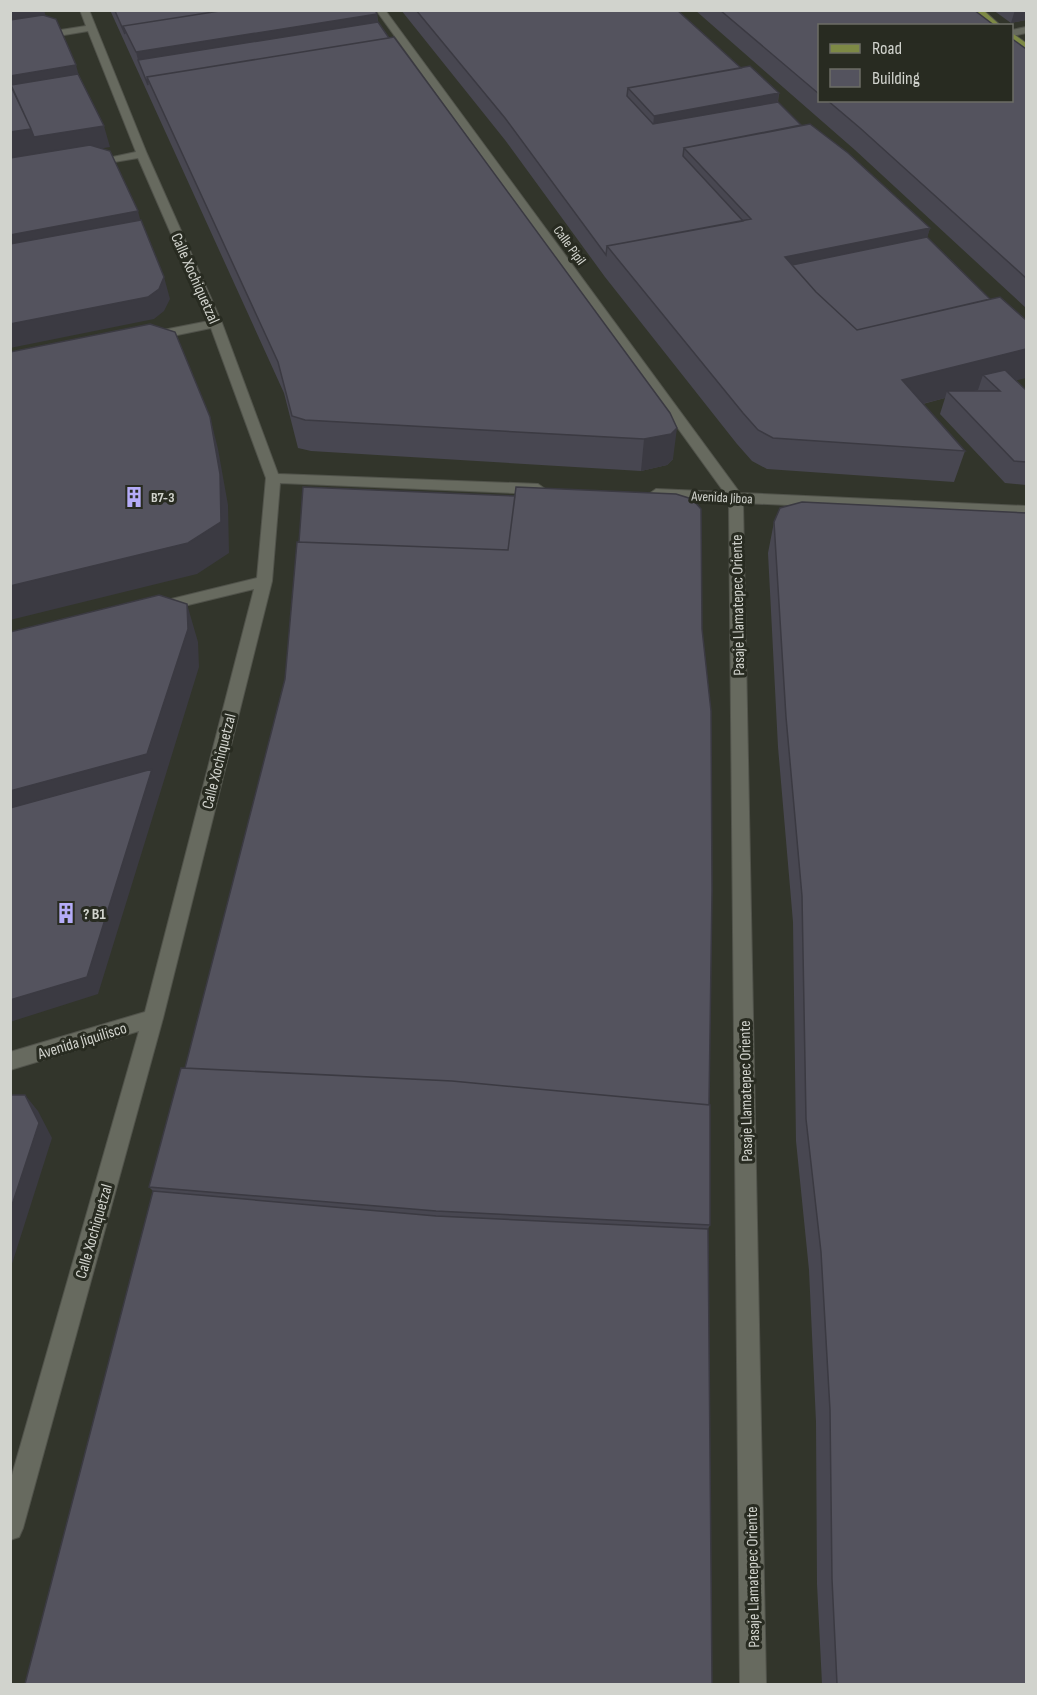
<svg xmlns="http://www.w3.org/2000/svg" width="1037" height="1695" viewBox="0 0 1037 1695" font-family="'Sofia Sans Condensed',sans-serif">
  <rect width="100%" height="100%" fill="#32352b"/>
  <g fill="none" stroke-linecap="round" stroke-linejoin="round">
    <defs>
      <path id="minor" d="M80,10h9l58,144 75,169 56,151 260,10 7,5 -7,5 -258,-11 -8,98 -109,437 -140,510 -4,9 -9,3v-58l129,-451 -129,39v-18l135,-40 109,-423 -99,24 -8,-5 8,-5 102,-25 9,-100 -55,-150 -58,12 -6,-4 6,-4 56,-11 -71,-163 -48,8 -5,-3 51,-11 -48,-121 -78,13v-6l76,-12z
        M376,10h9l355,483 286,13v10l-283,-13 23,1181h-26l-11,-1182 -78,-5 -2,-3 7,-5 68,3z
        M1026,27v6l-14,3v-6z"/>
      <path id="major" d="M972,10h11l18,16h-11z
        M1012,33l14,10v7l-14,-10z"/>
    </defs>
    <use href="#minor" stroke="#51534b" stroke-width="2"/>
    <use href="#major" stroke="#51534b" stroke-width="2"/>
    <use href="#minor" fill="#676a5f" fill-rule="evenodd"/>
    <use href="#major" fill="#7d8945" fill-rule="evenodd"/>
  </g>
  <path fill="#484751" d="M110,10h265l2,4 1,8 295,437 -6,6 -26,6 -330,-20 -13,-3 -14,-55z
    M401,10h276l64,58 38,25 -1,9 23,23 129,103 -3,9 89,143 10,10v95l-21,-2 -65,-69 5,-16 -22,6 42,47 -11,31 -187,-13 -15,-8 -15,-17 -132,-167 -100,-137z
    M695,10h279l-155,16v74h192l15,-51v259l-171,-158z
    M993,10h33v10l-15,3z
    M774,522l252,1162h-204l-5,-100 -1,-162 -7,-152 -13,-129 -3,-219 -15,-175 -10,-194z
    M702,629l8,596 -2,4 4,455 -559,-493 -4,-4z"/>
  <path fill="#3b3a42" d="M20,10h24l5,17 -39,6v-21z
    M1015,10h11v10l-15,3z
    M377,14l3,29 -242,17 -2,-8z
    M76,65l8,30 -74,-9v-10z
    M779,93l-5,30 -123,23 3,-30z
    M104,126l6,21 -100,17v-32l21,-3z
    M138,211l8,31 -136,26v-33z
    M930,228l-9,31 -121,25 -15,-27z
    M164,277l6,22 -6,12 -10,8 -144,29v-24z
    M1026,349v29l-32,8 -11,-11 -5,15 -26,6 -5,-5 -2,7 -52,13 9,-31z
    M210,417l8,32 10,56 1,48 -32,21 -187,46v-34z
    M677,428l-4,31 -6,6 -26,6 3,-32z
    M187,604l11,38 1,25 -101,327 -88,28v-231z
    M25,1095l13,16 14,27 -42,132v-59z"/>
  <path fill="#54535e" stroke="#3b3a42" stroke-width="1.5" d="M226,10h149l2,4 -241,38 -13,-26z
    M226,10l-103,16 2,8 -10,-23z
    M416,10h261l64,58 -113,20 -1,8 26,28 125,-22 23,23 -117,23 -1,8 60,65 -136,25 -1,9 -101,-137z
    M720,10h254l21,16h-176v68z
    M43,15l13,4 20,46 -66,11v-56z
    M378,22l11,16 -242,39 1,8 -10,-25z
    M394,37l276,376 7,15 -6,6 -27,5 -339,-19 -13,-4 -14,-54 -131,-285z
    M1011,38l15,11v229l-166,-150 -33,-28h184z
    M750,66l29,27 -125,23 -26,-28z
    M78,74l26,52 -70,11 -3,-8 -20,-44z
    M10,84l21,45 -21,3z
    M810,124l38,29 82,75 -145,29 31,35 41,38 143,-33 26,23v29l-124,31 63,71 -192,-13 -15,-8 -15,-17 -136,-167 144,-27 -67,-71z
    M90,145l20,6 28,60 -128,24v-77z
    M141,220l23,57 -5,12 -11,8 -138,27v-80z
    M927,237l63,62 -133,31 -41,-38 -24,-27z
    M150,324l25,8 35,85 10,57 1,48 -33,21 -178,43v-234z
    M1005,370l21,20v72l-12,-1 -67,-70h53l-17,-16z
    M303,487l212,9 -7,54 -209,-8z
    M516,487l160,7 16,5 9,10 1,120 9,82 1,179 -3,215 -257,-24 -267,-13 100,-389 12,-137 211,8z
    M802,502l224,11v1171h-189l-5,-105 -2,-169 -9,-158 -15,-133 -4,-223 -16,-179 -12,-195 6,-14z
    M159,595l28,9 1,25 -41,125 -137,37v-159z
    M152,769l-65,208 -77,23v-192z
    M181,1068l271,13 258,24v120l-274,-14 -287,-24z
    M10,1095h15l14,28 -29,88z
    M153,1191l283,25 272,13 4,455h-687z"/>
  <defs>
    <symbol id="building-bare" viewBox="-9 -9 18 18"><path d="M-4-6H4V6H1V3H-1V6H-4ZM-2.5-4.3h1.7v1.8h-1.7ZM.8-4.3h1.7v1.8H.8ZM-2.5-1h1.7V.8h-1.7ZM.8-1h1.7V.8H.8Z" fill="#b5acf8" stroke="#282b21" stroke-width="2.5" paint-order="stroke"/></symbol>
  </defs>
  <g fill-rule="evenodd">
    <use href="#building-bare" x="119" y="482" width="30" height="30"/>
    <use href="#building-bare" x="51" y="898" width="30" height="30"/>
  </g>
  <g text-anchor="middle" stroke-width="6" stroke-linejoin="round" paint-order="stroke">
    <g font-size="14" fill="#d1d3cd" stroke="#282b21">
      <text transform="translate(570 245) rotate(54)" y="5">Calle Pipil</text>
      <text transform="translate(722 497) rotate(3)" y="5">Avenida Jiboa</text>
    </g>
    <g font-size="14" font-weight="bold" fill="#d1d3cd" stroke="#282b21" text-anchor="start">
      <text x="151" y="502">B7-3</text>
    </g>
    <g font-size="16" fill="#d1d3cd" stroke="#282b21">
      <text transform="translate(196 278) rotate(66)" y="6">Calle Xochiquetzal</text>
      <text transform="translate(737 605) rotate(-91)" y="6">Pasaje Llamatepec Oriente</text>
      <text transform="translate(218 761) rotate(-76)" y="6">Calle Xochiquetzal</text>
      <text transform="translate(82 1040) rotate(-17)" y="6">Avenida Jiquilisco</text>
      <text transform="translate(745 1091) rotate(-91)" y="6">Pasaje Llamatepec Oriente</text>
      <text transform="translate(93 1231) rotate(-74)" y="6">Calle Xochiquetzal</text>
      <text transform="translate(752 1577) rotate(-91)" y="6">Pasaje Llamatepec Oriente</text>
    </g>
    <g font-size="16" font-weight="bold" fill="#d1d3cd" stroke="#282b21" text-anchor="start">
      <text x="83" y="919">? B1</text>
    </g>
  </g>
  <rect width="1037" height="1695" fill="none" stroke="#d1d3cd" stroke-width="24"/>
  <rect x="818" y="24" width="195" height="78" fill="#282b21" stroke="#6c6e66" stroke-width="1.5"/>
  <rect x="830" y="44" width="30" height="9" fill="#7d8945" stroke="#6c6e66" stroke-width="1.5"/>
  <text x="872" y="54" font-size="18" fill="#d1d3cd">Road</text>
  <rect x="830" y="69" width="30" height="18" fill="#54535e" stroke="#6c6e66" stroke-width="1.5"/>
  <text x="872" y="84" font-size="18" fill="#d1d3cd">Building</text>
</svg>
